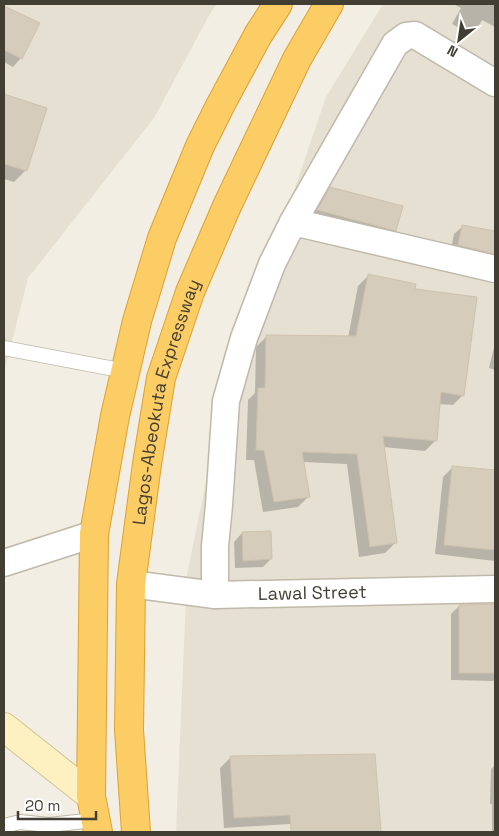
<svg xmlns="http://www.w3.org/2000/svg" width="499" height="836" viewBox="0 0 499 836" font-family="'Space Grotesk',sans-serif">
  <rect width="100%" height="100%" fill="#f2eee4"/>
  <path fill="#e6e0d2" d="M4,4h213l-6,8 -57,106 -126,160 -24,95z
    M383,4h112v828h-319l11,-257 36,-177 103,-301z"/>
  <path fill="#0003" d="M453,4h42v23l-13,-7 -2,4 -10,10 -18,-10 9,-16z
    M4,7l34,17 -17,34 -8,9 -9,-5z
    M4,95l41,13 -20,63 -11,11 -10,-3z
    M331,188l64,42 -8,8 -77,-20 12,-21z
    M463,226l32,7v25l-45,-5 4,-19z
    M368,276l46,14 49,105 -10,10 -14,-1 -4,37 -10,10 -42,-4 12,96 -10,10 -26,4 -12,-93 -44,-2 6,34 -11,11 -35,5 -9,-52h-8l2,-60 7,-7 1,-46 10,-10 82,1 10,-52z
    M495,343v27l-6,-2z
    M453,467l42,4v90l-60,-7 8,-77z
    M242,533l29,26 -8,8 -28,1 -1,-26z
    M495,605v74l-2,2 -42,-1v-66l8,-8z
    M374,755l5,77h-72l-1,-9 -82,5 -4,-60 10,-10z
    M495,765v67h-3v-28h-2l1,-35z"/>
  <path fill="#d6ccbc" stroke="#cec2ac" d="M4,6l36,17 -18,36 -18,-9z
    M4,94l43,14 -20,63 -23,-7z
    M330,187l73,19 -7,25 -79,-21z
    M462,225l33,6v23l-37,-9z
    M368,274l48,10 -1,5 62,8 -13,99 -23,-4 -4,49 -54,-5 14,107 -27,4 -13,-93 -55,-2 8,45 -36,5 -10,-52h-8l2,-62h7l1,-53 90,1z
    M452,466l43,4v80l-51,-5z
    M271,531l1,28 -29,2 -1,-29z
    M495,604v69h-36v-68z
    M375,754l6,78h-90l-1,-17 -56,3 -4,-62z"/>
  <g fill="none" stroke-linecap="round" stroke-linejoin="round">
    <defs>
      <path id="lane" d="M4,348l121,23
        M4,826l16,-4 29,3 46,-5"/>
      <g id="street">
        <path d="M293,222l102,-178 11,-8 9,-1 80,48"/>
        <path d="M4,563l90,-29"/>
        <path id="s1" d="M131,584l84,11 280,-6"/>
        <path d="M215,595v-49l4,-41 7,-104 18,-63 28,-74 21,-42 202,47"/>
      </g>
      <path id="secondary" d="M4,727l87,69"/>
      <g id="highway">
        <path d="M98,832l-7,-36 3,-262 21,-118 22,-95 25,-83 38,-92 21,-42 37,-69 20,-31"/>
        <path id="s2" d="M136,832l-7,-102 2,-146 16,-120 14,-86 29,-86 37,-86 70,-147 32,-55"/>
      </g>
    </defs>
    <use href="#lane" stroke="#c0b8a9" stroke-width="16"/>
    <use href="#street" stroke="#c0b8a9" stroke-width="29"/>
    <use href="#secondary" stroke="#d2c293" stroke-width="30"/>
    <use href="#highway" stroke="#dba134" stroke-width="30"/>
    <use href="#lane" stroke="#fff" stroke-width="14"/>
    <use href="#street" stroke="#fff" stroke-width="26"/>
    <use href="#secondary" stroke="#fef1c1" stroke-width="28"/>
    <use href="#highway" stroke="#fccd64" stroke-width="28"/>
  </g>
  <g text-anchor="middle" stroke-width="4.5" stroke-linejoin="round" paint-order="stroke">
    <g font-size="18" fill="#433e34" stroke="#fff">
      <text dy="6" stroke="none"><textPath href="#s2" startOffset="434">Lagos-Abeokuta Expressway</textPath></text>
      <text dy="6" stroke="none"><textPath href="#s1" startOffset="182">Lawal Street</textPath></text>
    </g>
  </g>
  <rect width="499" height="836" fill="none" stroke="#433e34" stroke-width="10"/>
  <g transform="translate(459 40) rotate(210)" stroke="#ffffff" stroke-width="4" paint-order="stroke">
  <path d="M0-4L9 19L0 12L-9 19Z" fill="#433e34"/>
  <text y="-8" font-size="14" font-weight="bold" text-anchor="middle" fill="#433e34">N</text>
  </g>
  <path d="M18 811v8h78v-8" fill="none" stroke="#433e34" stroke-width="2.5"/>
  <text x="25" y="811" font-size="15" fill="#433e34" stroke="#ffffff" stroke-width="4" paint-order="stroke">20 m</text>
</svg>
